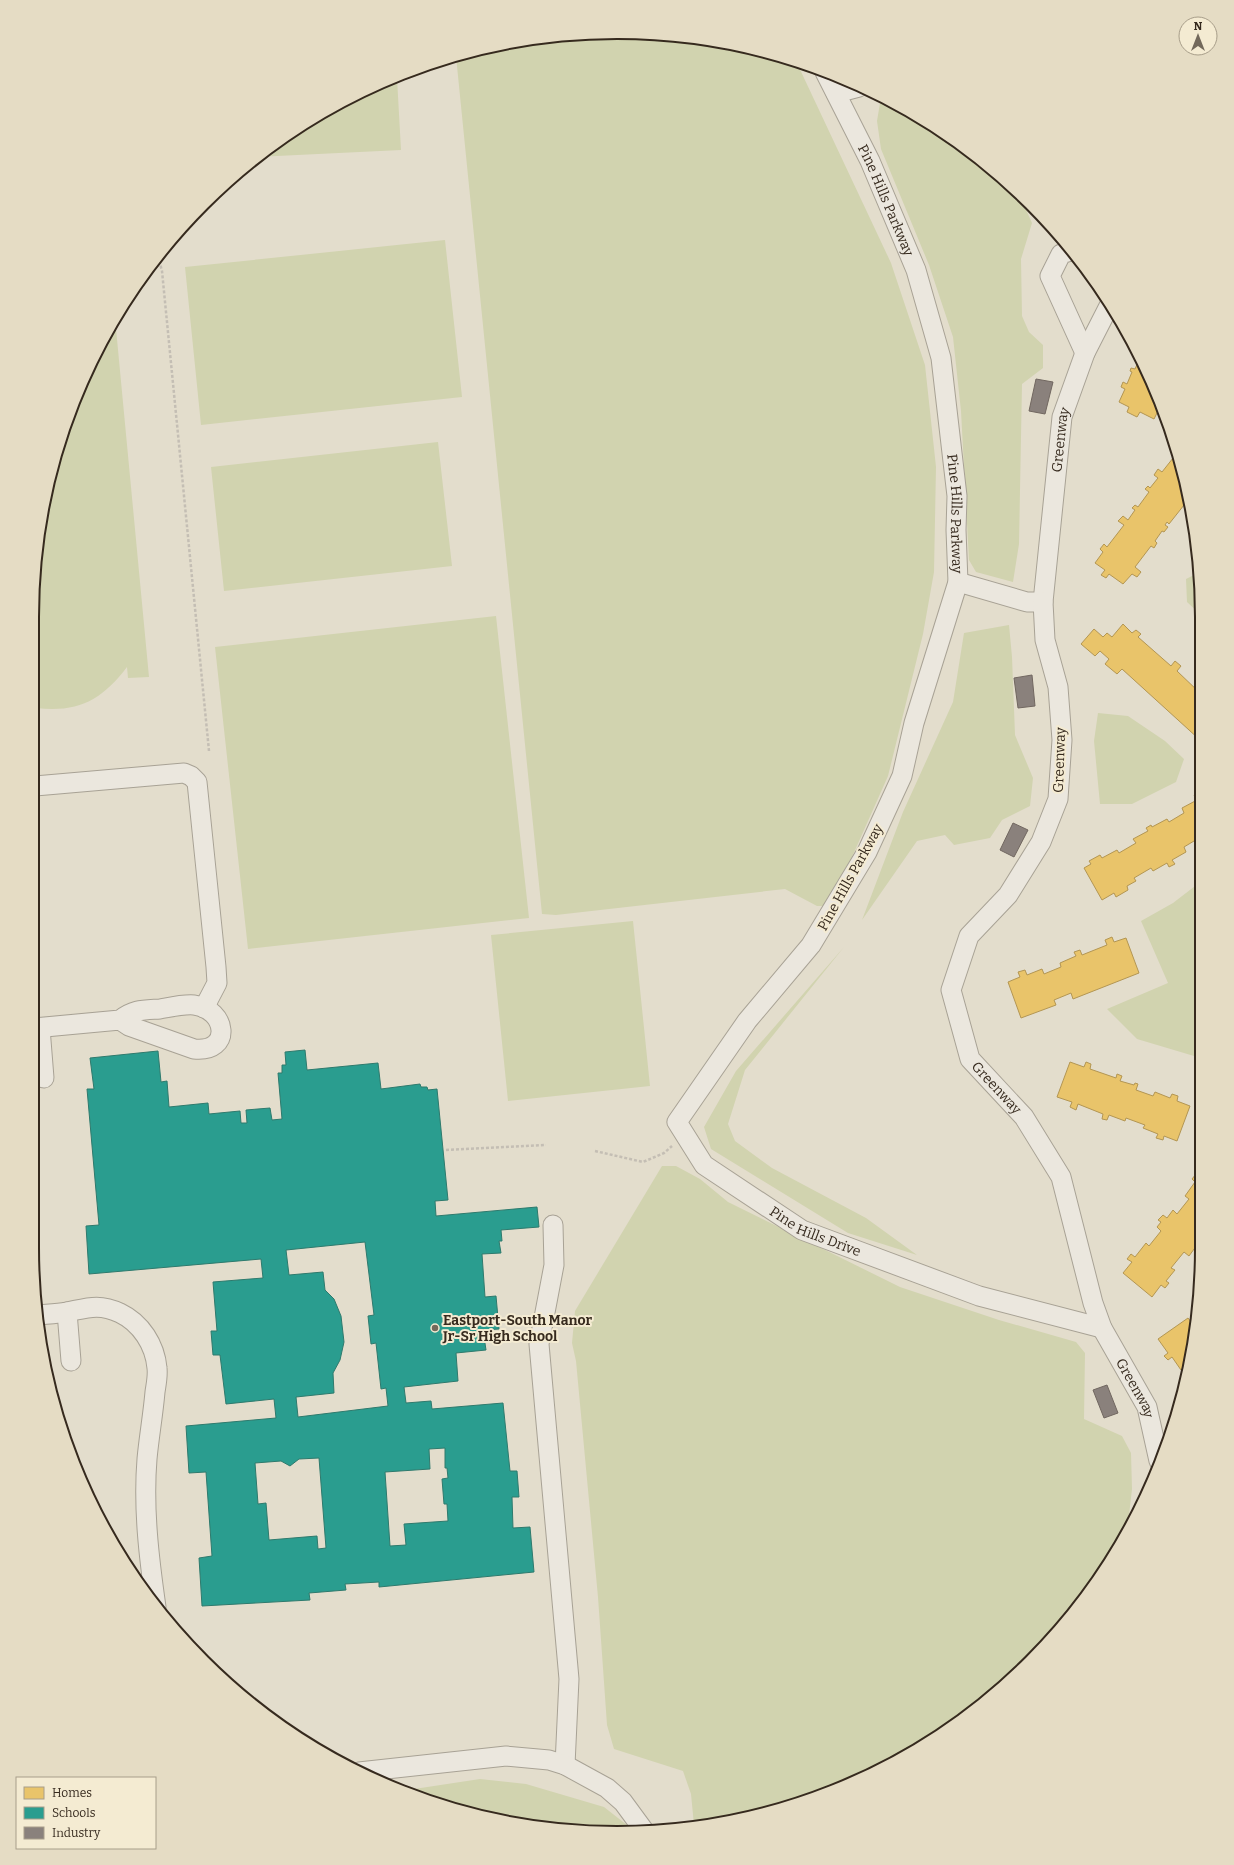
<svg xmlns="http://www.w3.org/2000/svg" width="1234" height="1865" viewBox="0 0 1234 1865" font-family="Bitter,serif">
  <rect width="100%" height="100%" fill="#e3ddcc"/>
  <path fill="#d1d3af" d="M579,33l115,4 102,24 95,202 34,102 11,102 -2,105 -11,62 -35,142 -40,90 -20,40h-11l-32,-17 -229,26 -14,-1 -86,-858 10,-4z
    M397,78l4,72 -145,7 102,-65z
    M885,99l25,11 93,67 16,17 13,29 -11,36 1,57 7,16 14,13v23l-21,16 -3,160 -6,38 -37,-10 -7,-12 -8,-149 -8,-74 -24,-72 -48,-116 -4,-28 3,-18z
    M445,240l17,157 -261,28 -16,-158z
    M115,318l34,359 -21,1 -1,-11c-25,33 -49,46 -91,41l1,-168 15,-75 40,-107z
    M438,442l14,124 -228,25 -13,-124z
    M1200,572l1,43 -14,-13 -1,-23z
    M496,616l33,302 -281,31 -33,-302z
    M1009,625l3,32 3,78 18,43 -3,28 -28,14 -12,18 -36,7 -9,-10 -28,6 -55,79 41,-108 50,-110 11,-69z
    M1098,713l30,3 37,25 19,18 -8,23 -44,22h-32l-6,-63z
    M1199,883l-1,185 -4,-12 -57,-17 -30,-30 61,-26 -27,-62 32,-18z
    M633,921l17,165 -142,15 -17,-166z
    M844,947l-99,123 -17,54 7,17 37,27 94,50 51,37 -69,-22 -137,-84 -7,-22 32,-56z
    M662,1166h14l24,13 28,23 172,85 99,33 77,22 9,11 -1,66 38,17 9,17 1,36 -5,44 -23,40 -47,61 -54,54 -93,67 -69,33 -73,25 -74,12 -3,-31 -8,-23 -69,-22 -7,-24 -9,-128 -22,-236 -4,-18 3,-32z
    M480,1779l46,5 78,23 28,22 1,3h-29l-18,-8 -36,3 -84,-14 -65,-22z"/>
  <path fill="#e9c46a" stroke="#b39653" d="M1141,356l19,51 -6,12 -14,-7 -3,5 -10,-5 2,-5 -10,-5 6,-13 -4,-2 2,-5 4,2 5,-12 -2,-1 1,-3 4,1z
    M1177,453l5,13 6,34 -19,24 -2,-2 -2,3 3,2 -4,5 -2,-1 -7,10 2,2 -3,5 -3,-2 -16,21 6,5 -4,5 -5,-3 -9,10 -14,-10 -3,4 -5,-3 4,-5 -10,-7 8,-11 -3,-3 4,-5 3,3 17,-22 -6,-4 5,-5 5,4 7,-10 -3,-2 3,-3 3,2 11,-15 -4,-3 3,-3 2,2 8,-10 -4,-3 4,-6 4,3z
    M1123,624l9,9 4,-3 5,4 -3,3 33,29 4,-5 6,5 -4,5 23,22v47l-78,-71 -5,5 -12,-10 4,-5 -9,-8 -5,5 -14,-12 13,-15 9,8 4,-4 5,4z
    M1200,792l-1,46 -15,9 2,5 -14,8 3,4 -6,3 -2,-4 -14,8 -2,-3 -17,10 2,3 -9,5 1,4 -12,7 -2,-4 -12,7 -18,-32 7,-4 -2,-3 11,-6 2,3 15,-8 2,3 17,-10 -3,-4 15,-8 -2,-3 5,-3 1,2 15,-8 2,3 15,-9 -2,-5 15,-8 -3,-5z
    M1112,937l2,5 12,-4 13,35 -66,26 -2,-6 -17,7 2,5 -35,13 -13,-36 12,-5 -2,-5 7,-2 2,5 15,-6 2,5 17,-7 -1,-4 16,-7 -2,-4 6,-2 2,5 25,-10 -2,-5z
    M1070,1062l14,5 2,-5 5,2 -1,5 26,9 1,-4 5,2 -2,5 14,4 1,-2 3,1 -2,6 17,6 2,-4 15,6 2,-4 6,2 -1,5 13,5 -13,35 -13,-5 -1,4 -7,-2 2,-4 -15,-6 2,-3 -19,-7 -1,3 -16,-6 -2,5 -5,-1 1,-5 -25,-10 -2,6 -6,-3 2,-5 -15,-5z
    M1196,1174l2,2 -1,69 -8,11 -5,-4 -13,16 4,2 -9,11 3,2 -4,5 -4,-3 -9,12 -29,-24 9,-11 -5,-3 4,-5 4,3 11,-14 3,3 12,-15 -4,-4 4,-5 -3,-2 5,-5 4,3 6,-8 4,4 12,-15 -4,-3 10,-14 -3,-3z
    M1188,1318l7,9 2,-1 -9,42 -1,-2 -6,4 -9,-13 -4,3 -4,-4 4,-3 -10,-14z"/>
  <path fill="#2a9d8f" stroke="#2e7a6d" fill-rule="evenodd" d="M142,277l-7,16 -4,-2z
    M305,1050l2,20 71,-7 3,26 39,-5 1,3h6l1,3 9,-1 11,111 -13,1 1,15 101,-9 2,20 -38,3 1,11h-3l2,12 -19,1 3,43 11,-1 3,33 -16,1 3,20 -30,3 2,28 -54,6 2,16 25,-2 1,8 71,-6 7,68h7l2,26h-7l1,31 17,-1 4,45 -155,15v-5l-34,2 1,6 -37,3 1,7 -108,6 -3,-48 13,-2 -6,-84 -17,1 -3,-47 90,-8 -2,-19 -48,5 -6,-49h-7l-2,-24h6l-4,-49 50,-4 -2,-19 -172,15 -3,-48 13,-1 -12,-136h7l-4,-31 68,-7 3,31 6,-1 2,26 39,-4 1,11 31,-3 1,12h6l-1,-13 24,-2 2,12 10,-1 -4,-46h4v-8h4l-1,-13zM365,1242l9,73 -6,1 3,28 5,-1 5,46 5,-1 2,18 -90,11 -2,-20 38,-4 -1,-20 7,-13 4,-18 -3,-26 -7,-17 -9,-9 -2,-18 -34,3 -3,-25zM445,1448v20h2l1,10 -6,1 2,25h3l1,17 -44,3 2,21 -16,1 -5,-74 45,-3 -1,-20zM319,1458l7,90 -8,1 -1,-13 -48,4 -3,-37 -8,1 -3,-41 26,-2 9,5 9,-7z"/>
  <path fill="#8a817c" stroke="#716760" d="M1036,379l17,3 -8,32 -16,-3z
    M1032,675l3,31 -17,2 -4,-30z
    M1013,823l15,7 -14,27 -14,-7z
    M1107,1385l11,28 -14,5 -11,-28z"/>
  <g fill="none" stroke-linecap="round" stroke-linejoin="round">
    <defs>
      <g id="minor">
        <path id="s1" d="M825,72l45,89 46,109 25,88 16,138 -1,34 2,52 -44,141 -12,53 -35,76 -56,93 -64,76 -70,101 27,43 98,65 177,66 123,32"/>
        <path d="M836,93l23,-6"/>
        <path d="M1071,251l-10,3 -11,22 35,77"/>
        <path id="s2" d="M958,582l69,20h16l19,-185 23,-64 24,-47"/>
        <path id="s3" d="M1043,602l2,38 13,47 4,53 -4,59 -17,43 -33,53 -39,41 -18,54 19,69 54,58 37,60 32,126 9,25 45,79 12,54"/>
        <path d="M35,786l149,-13 7,3 6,6 19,185 1,16 -13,25"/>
        <path d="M34,1028l86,-8c14,-11 24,-10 40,-11 11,-2 24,-5 34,-4 33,4 39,48 0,44l-65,-23 -9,-6"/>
        <path d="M40,1028l4,50"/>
        <path d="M553,1225l1,40 -15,79 30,335 -4,86"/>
        <path d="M67,1312l4,49"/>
        <path d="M36,1315c10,-1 21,-1 31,-3 20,-4 32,-9 53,1 21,10 35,32 37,55 1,8 -1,17 -2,24 -2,23 -6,45 -8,67 -4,49 2,99 9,148"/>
        <path d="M359,1772l147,-16 43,4 16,5 42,23 16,14 22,30"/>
      </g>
    </defs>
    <use href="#minor" stroke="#a8a295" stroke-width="21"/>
    <path stroke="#c4beb4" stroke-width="2.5" stroke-dasharray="3 2" stroke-linecap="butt" d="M158,256l4,15 47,480
      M446,1150l100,-5
      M595,1151l48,11 21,-9 8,-7"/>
    <use href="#minor" stroke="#ebe7de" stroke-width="19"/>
  </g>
  <circle fill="#73695b" stroke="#f4ebd2" stroke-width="1.5" cx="435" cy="1328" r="4"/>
  <g text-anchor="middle" stroke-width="4" stroke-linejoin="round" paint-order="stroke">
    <g font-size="14" fill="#362a1e" stroke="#f4ebd2">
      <text dy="5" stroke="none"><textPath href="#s1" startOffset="142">Pine Hills Parkway</textPath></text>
      <text dy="5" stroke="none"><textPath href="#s2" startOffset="251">Greenway</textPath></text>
      <text dy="5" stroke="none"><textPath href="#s1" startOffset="466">Pine Hills Parkway</textPath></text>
      <text transform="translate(1059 760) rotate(-88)" y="5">Greenway</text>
      <text transform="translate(850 877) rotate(-61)" y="5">Pine Hills Parkway</text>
      <text dy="5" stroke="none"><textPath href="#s3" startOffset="532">Greenway</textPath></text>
      <text dy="5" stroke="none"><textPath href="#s1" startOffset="1332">Pine Hills Drive</textPath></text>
      <text dy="5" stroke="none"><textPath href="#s3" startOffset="868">Greenway</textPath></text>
    </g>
    <g font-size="14" font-weight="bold" fill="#362a1e" stroke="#f4ebd2" text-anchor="start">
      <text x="443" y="1325">Eastport-South Manor<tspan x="443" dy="16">Jr-Sr High School</tspan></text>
    </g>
  </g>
  <path d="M0 0H1234V1865H0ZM617 39H617A578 578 0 0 1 1195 617V1248A578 578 0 0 1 617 1826H617A578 578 0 0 1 39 1248V617A578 578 0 0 1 617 39Z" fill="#e5dcc4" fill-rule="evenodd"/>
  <path fill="none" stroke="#362a1e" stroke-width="2" d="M617 39H617A578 578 0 0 1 1195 617V1248A578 578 0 0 1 617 1826H617A578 578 0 0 1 39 1248V617A578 578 0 0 1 617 39Z"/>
  <rect x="16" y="1777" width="140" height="72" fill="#f4ebd2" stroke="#a89e8a"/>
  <rect x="24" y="1787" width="20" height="12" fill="#e9c46a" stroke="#a89e8a"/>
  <text x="52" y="1797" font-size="12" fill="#362a1e">Homes</text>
  <rect x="24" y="1807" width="20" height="12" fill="#2a9d8f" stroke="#a89e8a"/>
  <text x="52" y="1817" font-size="12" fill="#362a1e">Schools</text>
  <rect x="24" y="1827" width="20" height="12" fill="#8a817c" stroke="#a89e8a"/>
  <text x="52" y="1837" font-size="12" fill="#362a1e">Industry</text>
  <g transform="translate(1198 36)"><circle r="19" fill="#f4ebd2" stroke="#a89e8a"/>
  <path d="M0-3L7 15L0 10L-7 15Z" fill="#73695b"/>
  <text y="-6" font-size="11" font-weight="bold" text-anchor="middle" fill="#362a1e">N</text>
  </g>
</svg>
